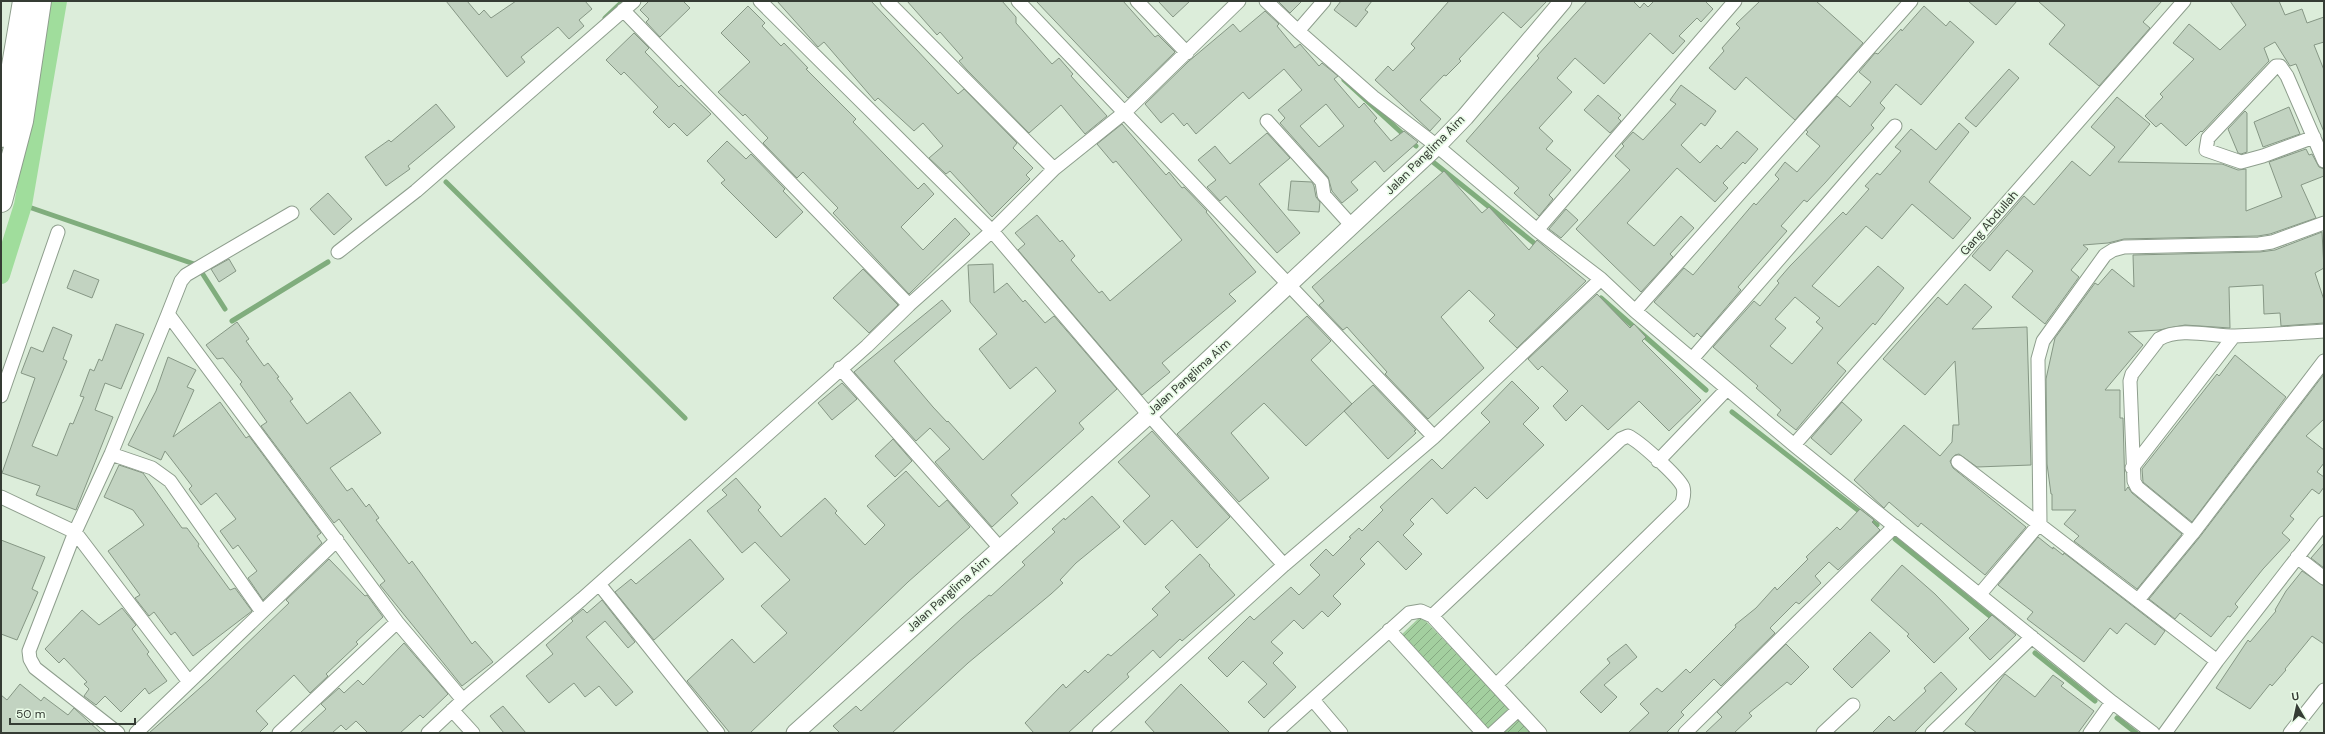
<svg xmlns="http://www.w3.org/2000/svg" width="2325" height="734" viewBox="0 0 2325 734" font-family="'DM Sans',sans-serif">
  <defs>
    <pattern id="garden-furrows" width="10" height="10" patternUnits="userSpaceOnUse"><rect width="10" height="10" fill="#a3cf9f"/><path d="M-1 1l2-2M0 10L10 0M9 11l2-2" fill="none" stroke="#86a982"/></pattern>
  </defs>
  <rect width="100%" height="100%" fill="#dcedda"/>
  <path fill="url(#garden-furrows)" d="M1421,616l112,117h-42l-92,-96z"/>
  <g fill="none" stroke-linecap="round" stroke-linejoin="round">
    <path stroke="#80ad7d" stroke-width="5" d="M605,18l18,-17
      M1344,80l72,66
      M1433,162l106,85
      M446,182l239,236
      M23,205l174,60 28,44
      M1601,298l105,92
      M232,321l96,-59
      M1732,412l145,113
      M1895,539l101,82
      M2035,653l60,48
      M2117,718l19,15"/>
    <path stroke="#a0dd9c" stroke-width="18" d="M1,275l22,-70 35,-204"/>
  </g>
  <path fill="#c2d3c1" stroke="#869785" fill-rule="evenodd" d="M446,1h21l12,14 5,-5 7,8 25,-17h69l7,8 -13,11 5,6 -15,13 -11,-12 -37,30 4,5 -18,15z
    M649,1h34l7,7 -30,29 -14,-15 3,-3 -9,-9z
    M777,1h94l87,93 6,-5 53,54 -4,5 20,20 -7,7 4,4 -38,38 -42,-46 -4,3 -17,-16 14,-12 -20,-23 -9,8 -36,-33 -3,3 -51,-59 -6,5z
    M907,1h95l14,16v6l36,41 7,-6 14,16 -2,2 36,40 -22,18 -24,-29 -32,28 -62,-63 -8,-9 4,-3 -23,-26 -3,3z
    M1036,1h87l32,36 3,-2 17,17 -47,46z
    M1158,1h32l-17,16z
    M1278,1h24l-12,12z
    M1341,1h31l-7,9 3,2 -12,15 -22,-17z
    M1449,1h98l-26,27 -18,-16 -44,47 2,2 -15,15 -2,-1 -24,25 21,19 -11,12 -55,-51 13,-14 5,5 22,-23 -4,-4z
    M1587,1h46l7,7 4,-5 4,4 6,-6h51l8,8 -12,13 -4,-4 -18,18 6,5 -12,13 -23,-21 -46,51 -29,-26 -18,20 15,14 -33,36 14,13 -7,8 25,21 -22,25 4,4 -14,17 -25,-23 5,-5 -53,-47 73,-83 -2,-2z
    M1760,1h56l47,42 -68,77 -49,-43 -11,13 -26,-22 15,-17 -2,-3 18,-20 -4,-4z
    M1968,1h49l-21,24z
    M2038,1h124l-19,21 7,6 -51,58 -50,-42 16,-19z
    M2230,1h49l6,14 17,-6 5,14 17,-6v25l-10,3 10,25v62l-28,-68 -6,2 -15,-24 -11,6 5,13 -67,71 -1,-1 -15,15 -25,-23 -5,4 -11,-11 18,-19 -3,-3 34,-35 -21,-16 16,-19 31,26 26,-25z
    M748,6l17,17 -3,3 19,20 3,-3 24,25 -2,1 50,50 -3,3 65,67 6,-6 10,11 -33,33 22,23 32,-32 15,16 -61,60 -76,-81 5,-5 -35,-36 -6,6 -34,-35 5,-5 -23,-24 -2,2 -25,-24 32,-30 -29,-29z
    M1924,6l22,20 4,-5 24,21 -53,63 -25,-21 -16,19 5,5 -14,17 3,3 -49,55 -18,19 -3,-2 -23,26 6,5 -49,56 3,3 -40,47 -4,-4 -3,4 -40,-35 30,-34 9,7 61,-72 2,2 23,-26 -4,-4 10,-13 12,10 23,-26 -14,-12 2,-2 -2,-2 31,-34 13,11 21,-25 -12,-10 16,-19 3,1 23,-25 1,2z
    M1265,11l14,13 -2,2 18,22 5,-4 19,22 3,-3 16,13 -4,3 25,29 5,-5 13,15 -3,3 17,20 13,-10 14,11 -34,30 -9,-11 -24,21 7,8 -16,13 -10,-12 -4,-14 -48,-54 5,-5 -7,-8 24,-20 -18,-21 -35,30 -6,-7 -47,42 -9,-11 -3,3 -11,-13 -12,10 -16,-19 44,-43 44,-37 7,8zM1326,104l18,22 -25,21 -19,-21z
    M634,33l15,15 -4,4 34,35 2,-2 30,29 -24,22 -13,-13 -5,5 -16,-16 5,-5 -34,-35 -3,3 -15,-15z
    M2009,69l10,9 -43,49 -11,-9z
    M1681,85l35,26 -11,15 -4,-3 -20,22 19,18 17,-18 4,4 16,-18 21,18 -13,15 -2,-2 -20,21 5,5 -13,14 -38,-34 -50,55 27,23 27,-30 13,12 -24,26 3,3 -32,35 -65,-63 54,-59 -15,-14 9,-10 -2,-2 11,-12 10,8 33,-36 -6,-4z
    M1598,95l23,20 -3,3 3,3 -11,12 -26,-23z
    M2117,97l33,27 -32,38 104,2 16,6 8,-1v42l36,-14 -13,-35 37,-13 3,6 3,-1 7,13 5,2v7l-23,9 15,33 -46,16 -12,2 -134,3 -16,4 -25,2 5,4 -17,21 8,7 -34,47 -33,-27 21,-26 -26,-21 -17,21 -18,-15 52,-60 10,9 38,-44 18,15 25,-29 -24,-20z
    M436,104l19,23 -47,39 2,3 -24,17 -21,-29 24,-17 2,2z
    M2289,107l11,27 -37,13 -9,-25z
    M2245,111l2,2v39l-6,2 -3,-1 -10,-24z
    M1959,123l10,9 -40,50 42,36 -18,21 -41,-35 -30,35 -16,-13 -54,60 27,21 39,-41 26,22 -29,37 -2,-2 -36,40 9,8 -50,59 -19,-15 4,-5 -25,-22 2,-2 -45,-39 41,-46 6,5 19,-23 -2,-2 13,-15 53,-54 3,3 23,-26 -4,-3 12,-13 3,2 21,-24 -6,-4 16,-18 25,21zM1795,297l25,21 -4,4 7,6 -31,36 -22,-18 16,-18 -11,-9z
    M1122,124l44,51 3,-3 13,16 2,-1 23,24 -1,1 50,60 -27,22 7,7 -74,62 8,9 -28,23 -124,-145 7,-6 -10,-11 22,-18 23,27 2,-2 13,16 -4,4 28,33 3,-2 8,10 72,-61 -66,-79 -3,2 -16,-19z
    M1267,133l23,25 -31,26 41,49 -23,20 -51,-57 -6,5 -13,-14 9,-7 -18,-20 17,-14 15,18z
    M727,141l19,18 5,-5 34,35 -2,2 20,21 -27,26 -55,-55 4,-3 -18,-19z
    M1444,171l38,42 7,-6 40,43 8,-10 49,41 -69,67 -28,-27 6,-6 -26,-25 -28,27 43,51 -56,51 -43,-45 2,-2 -40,-45 -4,3 -24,-25 5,-4 -12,-14z
    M1291,181l21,1 2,4 2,11 4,5 -1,10 -31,-2z
    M328,193l24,26 -18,16 -24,-26z
    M1566,209l12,11 -17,18 -12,-9z
    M2322,232l2,36 -9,5 9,27v23l-43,3 -1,-13 -16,1 -1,-29 -34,2 1,41 -45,-3 -26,5 -31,2 15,13 -38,45h15v28h3l2,73 3,-4 4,6 50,41 -45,55 -63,-48 5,-5 -15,-12 12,-14h-24v-16h-1l-4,-30 -1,-85 9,-41 40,-55 3,2 14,-16 22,18 -1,-32 127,-3 15,-2z
    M229,259l7,12 -17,11 -8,-13z
    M993,264l1,29 13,-10 16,19 2,-2 20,23 9,-7 63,73 -38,34 5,6 -73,66 7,8 -26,24 -57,-65 15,-13 -20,-21 -14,13 -62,-69 88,-72 9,11 -57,50 39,46 14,15 1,-1 35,39 73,-69 -20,-24 -26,22 -31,-40 18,-15 -27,-32 -2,-37z
    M863,269l35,36 -29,28 -36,-35z
    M74,270l25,10 -7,18 -25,-10z
    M1965,284l27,23 -20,22 55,-2 4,138 -54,2 -18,-13 -4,1 -5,6 3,7 73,59 -41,48 -64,-52 -3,4 -29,-25 -5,6 -30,-28 50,-55 36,31 12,-14 1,-17h6l-4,-64 -30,34 -42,-36 55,-62 9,8z
    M1597,294l33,34 4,-4 12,13 -4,4 59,59 -32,31 -30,-30 -31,29 -26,-25 -16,16 -13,-15 15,-15 -26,-25 -4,4 -10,-11z
    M1307,316l24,25 -20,19 41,44 -46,42 -42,-43 -33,30 38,45 -30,24 -62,-68z
    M237,322l12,17 -3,2 18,25 4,-3 11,14 -2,1 16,21 -3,2 17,23 43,-32 31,41 -51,35 17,23 5,-3 14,19 3,-3 10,14 -3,2 33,44 3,-3 60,83 3,-3 18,21 -31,24 -82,-101 5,-4 -46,-62 -5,4 -73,-97 6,-4 -27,-38 2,-2 -19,-24 -6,1 -11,-14z
    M116,324l28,10 -23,55 -16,-6 -10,27 18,7 -37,93 -40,-15 4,-9 -38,-13 33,-95 -14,-5 10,-26 12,5 10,-25 19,8 -9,24 4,2 -35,85 25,10 13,-33 3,1 11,-27 -4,-1 10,-27 4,2 5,-12 3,2z
    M2235,355l51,42 -94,125 -49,-40 -1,-13 75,-95 2,2z
    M168,357l28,13 -9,17 7,3 -21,47 47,-35 26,36 3,-2 72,97 -4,3 5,7 -59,57 -15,-22 9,-7 -19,-26 -5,4 -13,-18 16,-12 -20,-26 -15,12 -12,-16 3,-3 -27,-35 -4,9 -33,-15 28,-54z
    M2324,374v45l-18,17 18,14v13l-7,9 7,5v10l-5,7 -7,-5 -22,27 4,3 -12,14 8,7 -27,29 -28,35 3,3 -8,10 -2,-1 -17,21 -31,-24 -5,6 -26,-20 50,-61z
    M1512,381l27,27 -16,16 21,21 -57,54 -12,-12 -28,27 -15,-16 -22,22 4,4 -11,11 19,19 -16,16 -28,-29 -18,18 5,5 -32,32 8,8 -13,13 -6,-6 -19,18 -9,-9 -23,22 12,11 -10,10 23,24 -32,31 -16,-16 19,-18 -24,-23 -16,16 -19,-19 42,-42 4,4 37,-33 8,8 21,-20 -10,-10 16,-16 7,7 18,-18 -2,-1 10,-9 3,3 21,-21 -3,-3 52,-48 10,10 48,-47 -9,-9z
    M842,383l15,16 -25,21 -14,-17z
    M1373,385l43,45 -2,1 2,2 -28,26 -44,-48z
    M1842,402l20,18 -31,35 -20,-17z
    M1152,431l78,86 -33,31 -25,-28 -27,25 -22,-24 27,-25 -32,-34z
    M893,439l19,22 -17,16 -20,-21z
    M119,465l24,8 39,55h5l12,16 -1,2 32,44 5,-2 17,23 -59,45 -18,-24 -4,3 -17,-23 -5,4 -14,-18 5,-3 -32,-44 36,-26 -11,-15 -29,-13z
    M906,471l33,36 8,-7 23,27 -62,55 -158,151h-20l-43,-52 45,-42 22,24 33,-30 -26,-27 29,-26 -35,-38 -13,11 -35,-42 20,-16 -5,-5 14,-12 25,29 -3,3 23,27 44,-39 12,13 -2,2 30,32 20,-20 -18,-19z
    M1092,496l28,31 -44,36 -16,17 3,3 -12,11 -83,69 -76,70h-52l-7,-7 23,-20 5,5 101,-93 27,-23 2,1 34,-31 -3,-3 33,-30 -3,-3 12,-11 1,2z
    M1860,509l14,11 -2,2 8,8 -42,40 -9,-8 -14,14 6,7 -22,21 -3,-2 -26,26 5,5 -54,53 -7,-7 -33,33 3,3 -18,18h-38l21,-20 -9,-9 17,-16 5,4 24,-23 4,4 46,-46 -1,-2 21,-17 19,-21 2,3 31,-31 -2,-2 31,-30 3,3z
    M2038,537l15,12v-2l10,8 1,-2 101,78 -10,14 -29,-22 -9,11 -7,-6 -26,34 -57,-43 6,-7 -35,-27z
    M690,539l34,40 -70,61 -39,-48 16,-13 5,5z
    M1,540l44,17 -13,32 6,3 -21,48 -16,-6z
    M2324,543v25l-13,-10z
    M1200,554l10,11 -1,1 26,29 -53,46 -2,-2 -20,19 -7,-8 -26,24 2,3 -61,56h-34l-9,-10 38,-39 3,4 19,-18 3,3 20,-19 3,2 47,-41 -6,-6 18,-17 -5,-5z
    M329,559l36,37 2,-1 16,22 -27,25 2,2 -32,30 2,2 -18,17 -16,-18 -38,36 12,13 -9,9h-110l60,-53 80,-77 -3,-3z
    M1902,565l33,29 34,35 -35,34 -27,-27 2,-2 -38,-34z
    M2302,571l22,15v58l-12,-8 -27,33 1,1 -14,16 -2,-2 -20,25 -34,-21 32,-48 2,2 26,-31 -1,-1 11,-19z
    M602,600l33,42 -7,6 -23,-27 -19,16 47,55 -17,14 -17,-20 -14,11 -11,-14 -25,20 -23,-27 27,-22 -7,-9 27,-24 -2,-2 12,-10 4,4z
    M122,608l14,17 -4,4 17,23 -2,2 20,27 -18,13 -4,-6 -24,24 -16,-16 -9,9 -12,-9 5,-7 -5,-5 3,-2 -23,-24 -5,5 -14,-14 37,-39 17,15z
    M1992,615l24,20 -26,25 -21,-22z
    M1870,632l20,19 -38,37 -19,-19z
    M404,643l44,51 -25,24 -3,-3 -20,18h-32l-12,-12 -10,9 -5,-5 -9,8h-32l26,-24 -5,-5 18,-16 5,5 14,-13 5,5z
    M1626,644l11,13 -33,28 13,12 -16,16 -21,-21 30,-29 -3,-4z
    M1786,644l23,23 -18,18 -4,-3 -38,31 3,3 -18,17h-29l17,-16 -5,-5z
    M1941,672l16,17 -43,44h-42l17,-17 5,5 32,-30 -2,-3z
    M2005,674l30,23 18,-22 11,8 -3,3 33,25 -16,22h-101l-12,-9z
    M20,684l21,17 3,-4 24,18 6,-7 27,25h-100v-38l6,5z
    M1181,684l49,49h-75l-10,-11z
    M503,706l23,27h-22l-14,-17z"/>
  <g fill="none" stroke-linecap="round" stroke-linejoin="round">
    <defs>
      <path id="minor" d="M760,1l232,230 157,184 135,150 150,-128 167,-158
        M887,1l167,168
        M1018,1l416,436
        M1137,1l50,52
        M1266,1l32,30
        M1324,1l-26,30 75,66 64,49 100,84 64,49 34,32 159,134 318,257 41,31
        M623,10l286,295
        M1267,121l55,61 2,13 28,31
        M2314,137l-51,19 -22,6 -35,-12 2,-12 68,-72h4l7,10 37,85
        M1537,230l198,-229
        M338,252l78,-61 218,-190
        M1635,311l276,-310
        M168,314l13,-33 5,-6 106,-62
        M1692,359l203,-233
        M840,368l160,180
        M1,396l57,-164
        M1794,445l390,-444
        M111,454l41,14 18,13 92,131
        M1658,461l69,-72
        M1958,462l259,199
        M2132,468l102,-132
        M1,497l74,35 114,150
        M2193,533l-56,-46 -3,-6 -4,-100 2,-7 27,-35c21,-12 52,-3 76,-3 29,-1 59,-3 89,-5
        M2297,557l27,21
        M599,584l119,149
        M1980,594l60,-71 -2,-164 5,-18 62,-86 8,-5 11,-3 135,-3 13,-2 52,-19
        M2138,600l55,-67 131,-172
        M1432,616l189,-177 7,-3c11,5 50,40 55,51 2,6 0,11 -1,16l-186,182
        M1389,630l94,103
        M1313,700l28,33
        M452,710l21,23
        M118,733l-83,-65 -5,-9 -1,-8 46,-119 36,-78 57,-140 229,308 66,78
        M136,733l201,-193
        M279,733l118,-111
        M428,733l35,-33 119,-101 285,-253 42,-41 83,-74 62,-62 71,-57 114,-111
        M1099,733l185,-168
        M1275,733l134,-120 12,-2 11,5 108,117
        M1493,733l25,-23
        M1685,733l210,-207
        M1823,733l30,-28
        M1932,733l100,-96
        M2090,733l22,-31
        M2165,733l52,-72 107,-138
        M2290,733l34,-43"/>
      <path id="tertiary" d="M795,733l354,-318 288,-269 28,-29 98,-116"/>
      <path id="trunk" d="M1,136l23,-135
        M1,201l21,-80 18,-120"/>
    </defs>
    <use href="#minor" stroke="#8e9e8d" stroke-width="15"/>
    <use href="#tertiary" stroke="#8e9e8d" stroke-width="19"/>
    <use href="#trunk" stroke="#8e9e8d" stroke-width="24"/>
    <use href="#minor" stroke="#fff" stroke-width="13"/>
    <use href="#tertiary" stroke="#fff" stroke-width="17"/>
    <use href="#trunk" stroke="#fff" stroke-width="22"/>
  </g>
  <g text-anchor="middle" stroke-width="3.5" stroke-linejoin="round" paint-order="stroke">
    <g font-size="12" fill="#353c34" stroke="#e9fbe7">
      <text transform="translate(1425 155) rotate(-45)" y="4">Jalan Panglima Aim</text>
      <text transform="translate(1989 223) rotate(-49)" y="4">Gang Abdullah</text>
      <text transform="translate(1189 377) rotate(-42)" y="4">Jalan Panglima Aim</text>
      <text transform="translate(948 594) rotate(-42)" y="4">Jalan Panglima Aim</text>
    </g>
  </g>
  <rect width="2325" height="734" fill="none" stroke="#353c34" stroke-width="4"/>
  <g transform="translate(2297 706) rotate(351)" stroke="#e9fbe7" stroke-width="3" paint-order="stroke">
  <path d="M0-3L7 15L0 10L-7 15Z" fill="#353c34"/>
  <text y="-6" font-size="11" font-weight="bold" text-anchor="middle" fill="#353c34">U</text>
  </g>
  <path d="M10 718v6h125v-6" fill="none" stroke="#353c34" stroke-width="2"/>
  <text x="16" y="718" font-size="12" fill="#353c34" stroke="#e9fbe7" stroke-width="3" paint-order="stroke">50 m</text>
</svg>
